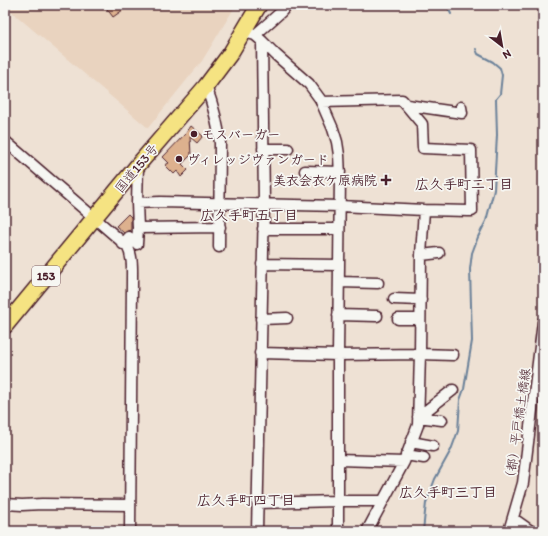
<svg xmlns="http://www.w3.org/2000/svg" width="548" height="536" viewBox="0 0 548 536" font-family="Itim,'Klee One',sans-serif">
  <rect width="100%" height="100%" fill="#eee1d4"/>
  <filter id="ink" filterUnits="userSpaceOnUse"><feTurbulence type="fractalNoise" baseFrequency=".025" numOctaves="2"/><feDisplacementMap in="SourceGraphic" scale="8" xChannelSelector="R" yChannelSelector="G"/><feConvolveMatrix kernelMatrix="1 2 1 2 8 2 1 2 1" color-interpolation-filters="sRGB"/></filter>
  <g filter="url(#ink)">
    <path fill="#e9d3bf" d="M5,5h231l-34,56 -54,67 -143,-122z"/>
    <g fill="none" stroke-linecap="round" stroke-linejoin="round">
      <path stroke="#6b8199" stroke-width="2" d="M447,5l4,9
        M423,531l3,-28 9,-24 16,-29 7,-19 2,-31 4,-11 8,-48 -2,-72 2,-16 6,-16 8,-16 8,-31 3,-55 -1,-36 4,-5 2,-19 -2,-7 -7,-6 -15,-8 -2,-5"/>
    </g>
    <path fill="#ddb18e" stroke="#4a1f2b" d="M104,5h26l-17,12z
      M191,126l12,10 -6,7 -7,-6 1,18 -9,9 6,6 -7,7 -4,-6 -3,3 -9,-9 4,-2 -6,-6 23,-24z
      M128,214l3,3v13l-4,1 -3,2 -8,-7z"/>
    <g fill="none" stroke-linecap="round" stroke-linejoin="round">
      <defs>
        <path id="minor" d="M243,32l12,3 7,6 14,14 33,29 11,15 13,30 4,13 2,13 1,22 -2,178v176
          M255,35l26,-23 6,-7
          M206,86c7,19 12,37 14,57l-1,104
          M321,102l81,-2 20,24 1,24 48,2 1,61
          M407,105l55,8 -1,-6
          M5,141l122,105c6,10 5,23 5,34l-2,251
          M263,149h25
          M138,165l-1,38 23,-1 180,4 84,4 45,1
          M305,171l35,1
          M424,210l-3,45 -1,99 33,1
          M138,228l82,-1
          M263,229h76
          M123,244l6,-7 8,7 1,-16 -1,-25
          M421,255l18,-2
          M262,264l77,1
          M339,282l39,1
          M394,299l27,1
          M338,315l39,1
          M261,319l26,-1
          M398,319h22
          M260,353l78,2 82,-1 -2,71 -14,37 -66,-2
          M418,417l35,-27
          M418,417l24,3
          M411,442l22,4
          M406,455l18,3
          M257,503l81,-2h45
          M5,504l17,1 20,-1 88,1
          M514,519l17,12
          M257,531l7,-327 -2,-163
          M367,531l37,-69
          M509,531l14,-48 20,-161"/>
        <path id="highway" d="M5,326l133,-161 68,-79 24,-32 29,-49"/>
      </defs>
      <use href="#minor" stroke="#4a1f2b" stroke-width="13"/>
      <use href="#highway" stroke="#4a1f2b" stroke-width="18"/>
      <use href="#minor" stroke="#f6f6f2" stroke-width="10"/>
      <use href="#highway" stroke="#f5e382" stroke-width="15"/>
    </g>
  </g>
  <g fill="#4a1f2b" stroke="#f6f6f2" stroke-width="1.5">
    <circle cx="194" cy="134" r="4"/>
    <circle cx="179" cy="159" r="4"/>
    <path d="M384 174h4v4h4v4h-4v4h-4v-4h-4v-4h4z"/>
  </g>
  <g text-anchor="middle" stroke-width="3.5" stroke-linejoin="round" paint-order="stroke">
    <rect fill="#f6f6f2" stroke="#7e6067" stroke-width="1" x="32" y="266" width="28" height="20" rx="3"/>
    <g font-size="12" font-weight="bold" fill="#4a1f2b">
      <text x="46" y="280">153</text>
    </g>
    <g font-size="13" font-weight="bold" fill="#4a1f2b" stroke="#f6f6f2" text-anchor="start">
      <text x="202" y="139">モスバーガー</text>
      <text x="187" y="164">ヴィレッジヴァンガード</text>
      <text x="377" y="185" text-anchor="end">美衣会衣ケ原病院</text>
    </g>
    <g font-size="13" fill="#4a1f2b" stroke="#f6f6f2">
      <text transform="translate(136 168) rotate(-50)" y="5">国道153号</text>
      <text transform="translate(517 426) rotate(-82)" y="5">（都）平戸橋土橋線</text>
    </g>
    <g font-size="14" font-weight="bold" fill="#4a1f2b" stroke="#f6f6f2">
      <text x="464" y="189">広久手町二丁目</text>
      <text x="249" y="220">広久手町五丁目</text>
      <text x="448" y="497">広久手町三丁目</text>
      <text x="246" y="505">広久手町四丁目</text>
    </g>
  </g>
  <rect width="548" height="536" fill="none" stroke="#f6f6f2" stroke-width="20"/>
  <rect x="10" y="10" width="528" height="516" fill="none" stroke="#4a1f2b" stroke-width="1.5" filter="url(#ink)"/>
  <g transform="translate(502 46) rotate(149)" stroke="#f6f6f2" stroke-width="3" paint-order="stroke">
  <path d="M0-3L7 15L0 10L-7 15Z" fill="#4a1f2b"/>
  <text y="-6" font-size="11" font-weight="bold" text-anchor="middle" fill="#4a1f2b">N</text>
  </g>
</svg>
